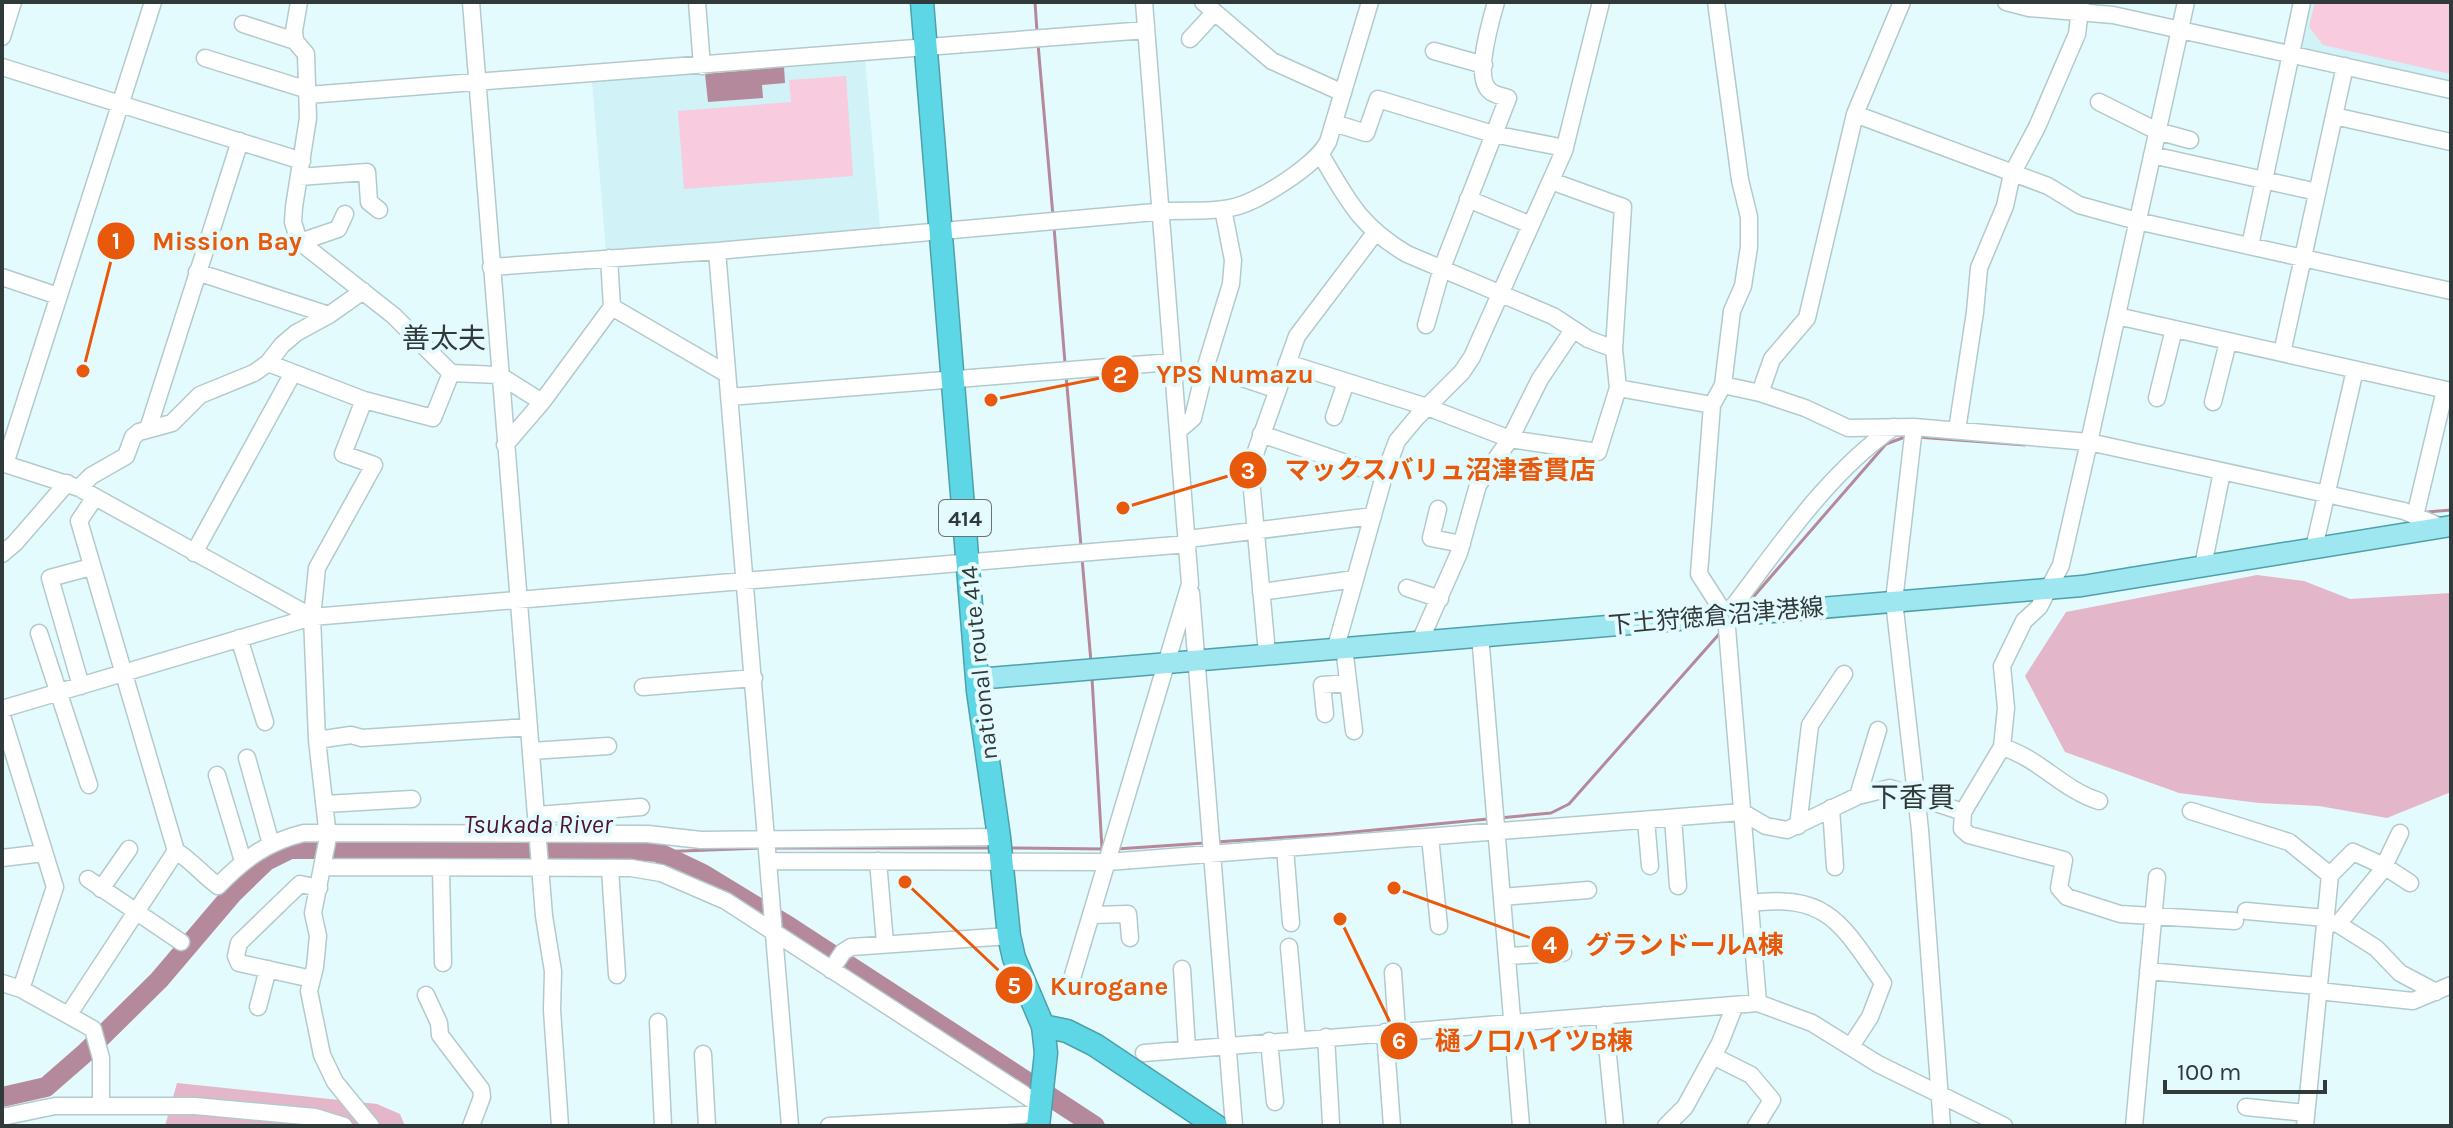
<svg xmlns="http://www.w3.org/2000/svg" width="2453" height="1128" viewBox="0 0 2453 1128" font-family="Karla,'Noto Sans JP',sans-serif">
  <rect width="100%" height="100%" fill="#e4fbfe"/>
  <path fill="#d1f2f6" d="M2306,2h145v80l-155,-35z
    M865,59l15,169 -274,23 -14,-170z"/>
  <path fill="#f8cbde" d="M2315,2h136v72l-128,-29 -14,-18z
    M846,76l7,100 -169,13 -6,-78 113,-9 -2,-22z"/>
  <path fill="#e3b6c9" d="M2257,575l47,6 46,18 101,-6v199l-64,26 -68,-12 -60,-3 -80,-10 -114,-41 -40,-76 41,-64z
    M177,1083l200,21 23,10 5,12h-240z"/>
  <path fill="#b4899b" d="M784,67l1,16 -23,2 1,13 -55,4 -3,-28z"/>
  <g fill="none" stroke-linecap="round" stroke-linejoin="round">
    <path stroke="#b4899b" stroke-width="3" d="M1035,2l2,30
      M1038,44l15,172
      M1054,227l11,136
      M1066,375l15,171
      M1917,437l108,8
      M2427,512l24,-2
      M1082,558l9,104
      M1748,603l138,-159 19,-7
      M1092,678l10,171
      M1499,818l52,-5 18,-9 151,-171
      M1216,842l117,-8 155,-15
      M773,848h220
      M1009,848l96,1
      M1117,849l88,-6
      M657,852l104,-4"/>
    <path stroke="#b4899b" stroke-width="20" d="M2,1097l44,-10 39,-34 74,-73 74,-87 33,-32 24,-12h328l39,3 46,22 87,53 305,199"/>
    <defs>
      <path id="minor" d="M299,2l-5,29 1,10 11,13 2,64 -14,89 -1,15 4,13 3,7 94,74 57,57 48,2 43,27
        M471,2l73,914 9,55 -1,39 8,116
        M697,2l5,64
        M1203,2l69,59 71,32
        M1716,2l24,178 9,37v30l-6,39 -11,25 -9,74 -11,20 -13,169 27,42 32,387
        M2006,2l23,6 84,7 338,75
        M2186,2l-97,440 315,69 37,16
        M243,24l52,17
        M2,37l11,-35
        M1190,39l24,-26
        M1434,51l50,14
        M205,58l103,32
        M2,67l300,94
        M308,95l838,-65
        M2099,102l58,29 33,9
        M1855,114l193,72 31,19 58,16 314,70
        M2334,116l117,26
        M1334,123l32,10 12,-34 115,35 72,14
        M1321,155c27,46 39,71 86,99l146,62 35,23 26,10 4,39 94,17
        M2152,155l165,37
        M299,177l68,-5 2,30 10,8
        M1551,181l72,26 -9,142
        M1468,199l63,26
        M300,242l38,-13 7,-15
        M2250,246l52,-244
        M717,251l73,875
        M491,267l226,-16 449,-40c21,-1 43,1 64,-3 26,-4 86,-43 98,-66l42,-140
        M197,272l132,43
        M2,277l56,19
        M612,307l115,67
        M2117,316l334,75
        M1426,325l16,-57 66,-170c-6,-2 -14,-3 -18,-7 -17,-14 1,-70 6,-89
        M2282,353l63,-287
        M268,363l96,37 69,18 18,-45
        M1287,363l140,44 83,32 88,13 20,-64
        M1242,378l36,12
        M1723,385l37,8 45,15 43,20 66,-1 175,15 -28,123 -22,42 -15,14 -22,45 4,42 -4,39 -39,65 -1,17 7,6 95,25 -5,28 8,9 53,17 115,7
        M1760,393l12,-34 35,-41 48,-204 47,-112
        M729,397l443,-35
        M2157,398l17,-69
        M364,400l-21,54 31,11 -57,103 -5,49 5,123 11,97 -15,76 5,23 -3,31 -6,24 13,64 13,27 36,44
        M2213,402l15,-60
        M1334,417l12,-35
        M1914,427l-20,174 26,229 22,296
        M148,429l92,-288
        M1957,430l18,-118 4,-44 26,-62 7,-32 25,-47 40,-93 4,-32
        M1178,431l15,-13 12,-49 26,-85 2,-24 -10,-51
        M1261,434l123,42
        M505,445l37,-43 70,-95 -3,-49
        M2,463l77,25 233,129
        M5,464l148,-462
        M79,488l12,-12 35,-20 7,-19 6,-5 33,-9 28,-28 54,-22 14,-10 14,-18 14,-12 33,-18 34,-24
        M1438,509l-7,29 31,6
        M2415,516l30,-126
        M1188,539l185,-23
        M2314,548l41,-178
        M194,553l99,-180
        M2,554l13,-11 52,-60
        M2203,566l19,-94
        M1407,588l33,11
        M1261,592l94,-13
        M1191,593l43,533
        M1726,616c51,-66 99,-141 168,-189
        M39,633l50,152
        M1480,635l41,491
        M239,638l26,84
        M1420,641l39,-88 19,-68 32,-46 30,-60 33,-49
        M1336,647l48,-171 13,-35 20,-24 45,-45 10,-15 92,-206 37,-149
        M1344,647l10,84
        M1267,653l-17,-185 47,-132 78,-103
        M81,686l-31,-108 41,-11
        M643,687l111,-9
        M2,709l310,-92 876,-73
        M1325,714l-3,-29 26,-2
        M2,716l53,171 -34,102
        M317,740l34,-5 11,3 167,-11
        M2002,747c37,11 61,43 97,54
        M531,751l77,-5
        M247,758l24,86
        M217,775l26,86
        M1858,796l20,-66
        M325,804l87,-5
        M1831,808l4,59
        M2191,811l98,31 41,33 -25,251
        M537,815l104,-8
        M1673,818l5,68
        M1646,820l4,46
        M1798,826l12,-101 34,-51
        M1430,837l9,89
        M1285,848l6,75
        M176,851c16,10 27,24 42,35 26,-27 49,-44 86,-53l344,1 53,6 298,-3
        M2,858l42,-5
        M768,861l340,1 634,-50 24,14 21,4 71,-34 32,-8 73,24
        M878,861l7,82
        M2384,866l16,-33
        M323,867l308,1 30,5 65,28 314,204
        M441,868l2,95
        M610,869l7,106
        M2330,875l23,-23 31,14 26,17
        M88,879l93,63
        M101,889l28,-40
        M1502,897l86,-7
        M1750,903c79,-10 92,22 133,80l-13,34 -19,29
        M2246,911l79,7
        M1091,915l37,-1 2,24
        M2325,922l13,2 38,24 24,25 36,19
        M2338,924l47,-57
        M1289,947l8,92
        M1507,956l56,-3
        M1182,969l5,80
        M831,970l12,-18 8,-5 158,-11
        M2148,971l170,15
        M1393,972l4,59
        M1073,975l117,-391 -46,-582
        M312,979l-73,-16 -3,-7 3,-13 61,-59 19,4
        M2,983l19,6 72,40 8,29v46
        M2318,991l95,10 38,-16
        M426,995l13,28 1,12 41,54 1,8 -11,29
        M258,1007l10,-38
        M69,1014l107,-163 -97,-330 16,-24
        M1604,1015l11,111
        M658,1022l5,104
        M1385,1032l7,94
        M1326,1037l5,86
        M1269,1041l6,61
        M1144,1053l614,-50 54,20 66,41 126,62
        M703,1054l4,72
        M1713,1056l38,19 21,25 -16,26
        M2246,1107l60,6
        M2,1117l53,-11h140l120,11 29,9
        M829,1126l210,-12
        M1666,1126l19,-19 35,-64 15,-38
        M2134,1126l23,-249"/>
      <path id="major" d="M977,679l1105,-93 369,-60"/>
      <path id="highway" d="M922,2l56,689 21,146 10,99 5,22 29,68 3,27 -8,73
        M1043,1026l24,5 28,14 121,81"/>
    </defs>
    <use href="#minor" stroke="#b3cacd" stroke-width="19"/>
    <use href="#major" stroke="#4ea0aa" stroke-width="23"/>
    <use href="#highway" stroke="#4ea0aa" stroke-width="25"/>
    <use href="#minor" stroke="#fff" stroke-width="16"/>
    <use href="#major" stroke="#9ee7f0" stroke-width="20"/>
    <use href="#highway" stroke="#5dd7e6" stroke-width="22"/>
  </g>
  <g text-anchor="middle" stroke-width="8" stroke-linejoin="round" paint-order="stroke">
    <rect fill="#e4fbfe" stroke="#677476" stroke-width="2" x="939" y="500" width="52" height="36" rx="6"/>
    <g font-size="22" font-weight="bold" fill="#313a3b">
      <text x="965" y="526">414</text>
    </g>
    <g font-size="24" fill="#313a3b" stroke="#e4fbfe">
      <text transform="translate(1716 616) rotate(-5)" y="8">下土狩徳倉沼津港線</text>
      <text transform="translate(979 663) rotate(-96)" y="8">national route 414</text>
    </g>
    <g font-size="26" font-style="italic" fill="#4c1632" stroke="#e4fbfe">
      <text x="538" y="833">Tsukada River</text>
    </g>
    <g font-size="28" fill="#313a3b" stroke="#e4fbfe">
      <text x="444" y="348">善太夫</text>
      <text x="1913" y="807">下香貫</text>
    </g>
  </g>
  <path fill="none" stroke="#e8590c" stroke-width="3" d="M83 371L116 241M991 400L1120 374M1123 508L1248 470M1394 888L1550 945M905 882L1014 985M1340 919L1399 1041"/>
  <g fill="#e8590c" stroke="#e4fbfe" stroke-width="3">
    <circle cx="83" cy="371" r="8"/>
    <circle cx="991" cy="400" r="8"/>
    <circle cx="1123" cy="508" r="8"/>
    <circle cx="1394" cy="888" r="8"/>
    <circle cx="905" cy="882" r="8"/>
    <circle cx="1340" cy="919" r="8"/>
    <circle cx="116" cy="241" r="20"/>
    <circle cx="1120" cy="374" r="20"/>
    <circle cx="1248" cy="470" r="20"/>
    <circle cx="1550" cy="945" r="20"/>
    <circle cx="1014" cy="985" r="20"/>
    <circle cx="1399" cy="1041" r="20"/>
  </g>
  <g font-size="24" text-anchor="middle" font-weight="bold" fill="#fff">
    <text x="116" y="249">1</text>
    <text x="1120" y="383">2</text>
    <text x="1248" y="479">3</text>
    <text x="1550" y="953">4</text>
    <text x="1014" y="994">5</text>
    <text x="1399" y="1049">6</text>
  </g>
  <g font-size="26" text-anchor="middle" font-weight="bold" fill="#e8590c" stroke="#e4fbfe" stroke-width="8" stroke-linejoin="round" paint-order="stroke">
    <text x="227" y="250">Mission Bay</text>
    <text x="1235" y="383">YPS Numazu</text>
    <text x="1440" y="479">マックスバリュ沼津香貫店</text>
    <text x="1685" y="954">グランドールA棟</text>
    <text x="1109" y="995">Kurogane</text>
    <text x="1534" y="1050">樋ノ口ハイツB棟</text>
  </g>
  <rect width="2453" height="1128" fill="none" stroke="#313a3b" stroke-width="8"/>
  <path d="M2165 1080v12h160v-12" fill="none" stroke="#313a3b" stroke-width="4"/>
  <text x="2177" y="1080" font-size="24" fill="#313a3b" stroke="#e4fbfe" stroke-width="6" paint-order="stroke">100 m</text>
</svg>
